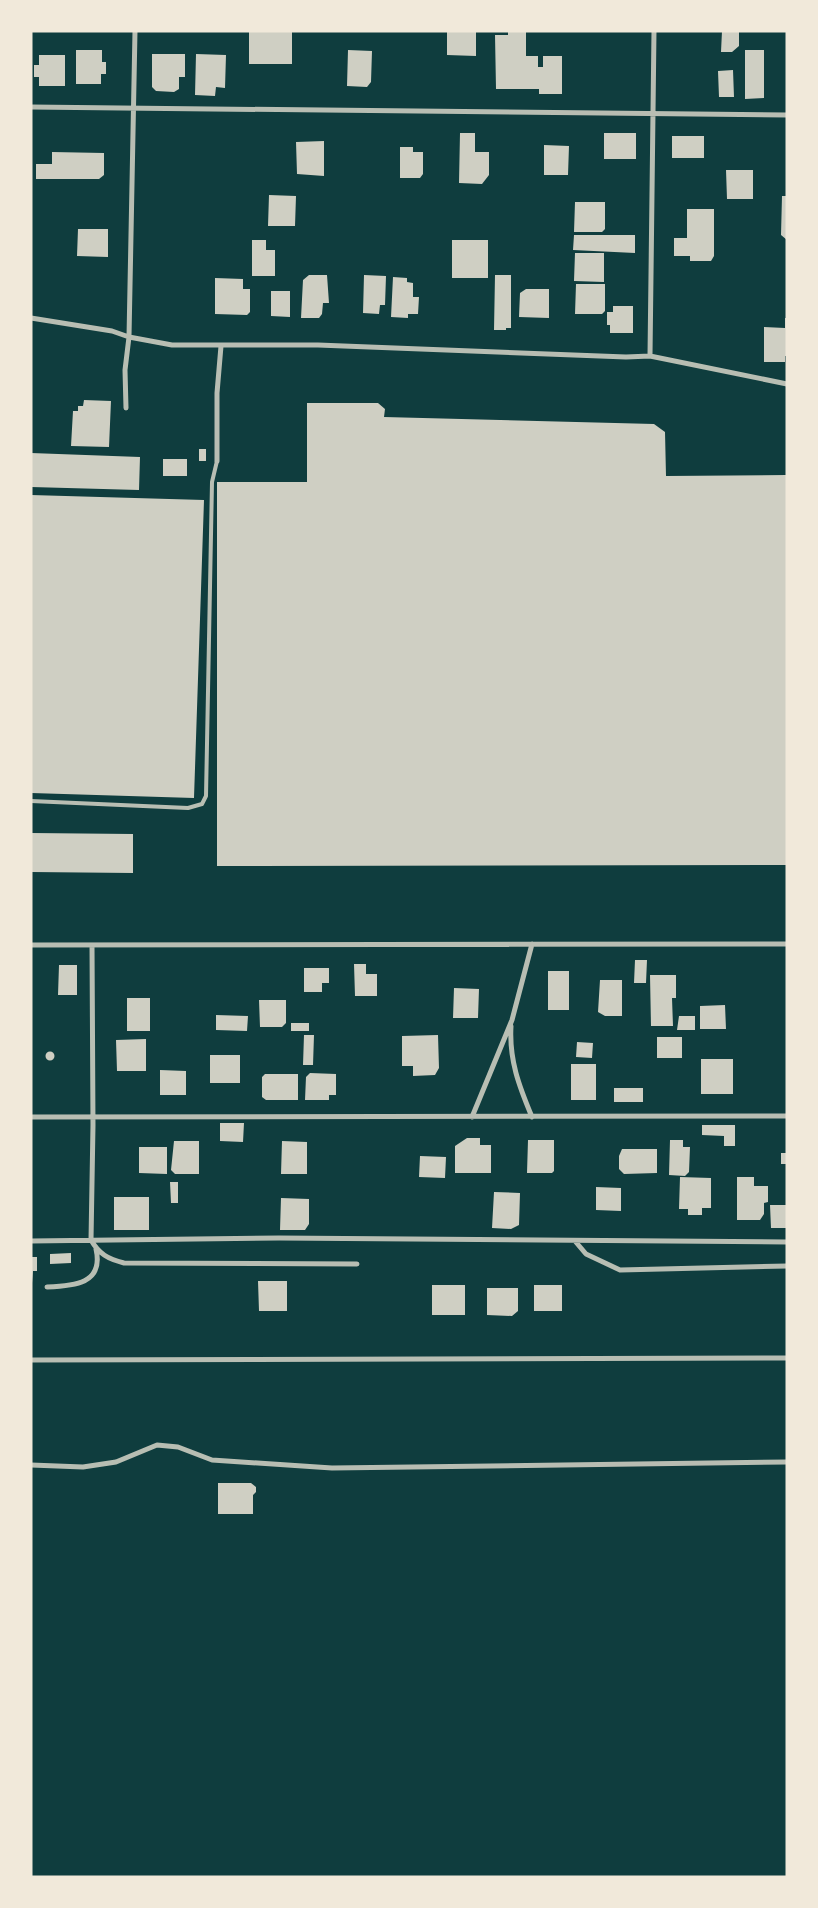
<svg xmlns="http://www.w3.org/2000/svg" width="818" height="1908" viewBox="0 0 818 1908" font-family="'Roboto Serif',serif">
  <rect width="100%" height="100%" fill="#0f3d3e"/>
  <path fill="#cfcfc3" d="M249,31h43v33h-43z
    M447,31h29v25l-29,-1z
    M508,31h18v25h12v11h5v-11h19v38h-23v-5h-43l-1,-54h13z
    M722,31h17v15l-7,6h-11z
    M76,50h26v12h4v12h-5v10h-25z
    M348,50l24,1 -1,31 -4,5 -20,-1z
    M745,50h19v48l-19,1z
    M152,54h33v23h-6v12l-5,3 -18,-1 -4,-4z
    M196,54l30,1 -1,33 -9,-1 -1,9 -20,-1z
    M39,55h26v31h-26v-9h-5v-12h5z
    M733,70l1,27h-15l-1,-26z
    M460,133h15v19h14v23l-7,9 -23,-1z
    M604,133h32v26h-32z
    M672,136h32v22h-32z
    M324,141v35l-27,-2 -1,-32z
    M544,145l25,1 -1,29h-24z
    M400,147h13v5h10v22l-3,4h-20z
    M52,152l52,1v22l-5,4h-63v-15h16z
    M726,170h27v29h-26z
    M269,195l27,1 -1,30h-27z
    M782,196h5v44l-6,-5z
    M575,202h30v27l-3,3h-28z
    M687,209h27v47l-3,5h-21v-5h-16v-18h13z
    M78,229h30v28l-31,-1z
    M574,235h61v18l-62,-3z
    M252,240h14v10h9v26h-23z
    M452,240h36v38h-36z
    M575,253h29v29l-30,-1z
    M309,275h18l2,28h-6l-1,11 -3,4h-18l2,-38z
    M364,275l22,1 -1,29h-5l-1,9 -16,-1z
    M495,275h16v53h-5v2h-12z
    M393,277l14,1v4l6,1v14h6l-1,17h-10v4l-17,-1z
    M215,278l28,1v10h7v23l-3,3 -32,-1z
    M576,284h29v27l-3,3h-27z
    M526,289h23v29l-30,-1 1,-24z
    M271,291h19v26l-19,-1z
    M613,306h20v27h-23v-8h-3v-13h6z
    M785,318h2v38h-2v6h-21v-35l21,1z
    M84,400l27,1 -2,46 -38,-1 2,-35h5v-5h5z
    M307,403h71l7,6 -1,8 270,7 11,8 1,44 121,-1v390l-570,1v-384h90z
    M199,449h7v12h-7z
    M31,453l109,4 -1,33 -108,-3z
    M163,459h24v17h-24z
    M31,495l173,5 -10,298 -163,-5z
    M31,833l102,1v39l-102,-1z
    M635,960h12l-1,23h-12z
    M354,964h12v10h11v22h-22z
    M59,965h18v30h-19z
    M304,968h25v15h-7v9h-18z
    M548,971h21v39h-21z
    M650,975h26v23h-4l1,28h-22z
    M600,980h22v36h-17l-7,-4z
    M454,988l25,1 -1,29h-25z
    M127,998h23v33h-23z
    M259,1000h27v23l-4,4h-22z
    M725,1005l1,24h-26v-23z
    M216,1015l32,1 -1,15 -31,-1z
    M679,1016h16v14h-18z
    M291,1023h18v8h-18z
    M304,1035h10l-1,30h-10z
    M438,1035l1,33 -4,7 -22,1v-10h-11v-30z
    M657,1037h25v21h-25z
    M146,1039v32h-29l-1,-31z
    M577,1042l16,1 -1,15 -16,-1z
    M45.5 1056a4.5 4.5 0 1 1 9 0a4.5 4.5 0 1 1-9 0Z
    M210,1055h30v28h-30z
    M701,1059h32v35h-32z
    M571,1064h25v36h-25z
    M160,1070l26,1v24h-26z
    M310,1073l26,1v21h-7v5h-24l1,-23z
    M265,1074h33v26h-32l-4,-3v-20z
    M614,1088h29v14h-29z
    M220,1123h24l-1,19 -23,-1z
    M702,1125h33v21h-11v-10l-22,-1z
    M467,1138h13v7h11v28h-36v-27z
    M528,1140h26v31l-2,2h-25z
    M670,1140h13v7h7l-1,25 -4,4 -16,-1z
    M174,1141h25v33h-24l-4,-4z
    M282,1141l25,1v32h-26z
    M139,1147h28v27l-28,-1z
    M622,1149h35v24l-33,1 -5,-5v-13z
    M781,1153h6v11h-6z
    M420,1156l26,1 -1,21 -26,-1z
    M680,1177l31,1v30h-9v7h-14v-6h-9z
    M737,1177h17v9h14v16l-4,1v11l-4,6h-23z
    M170,1182h8v21h-7z
    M596,1187l25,1v23l-25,-1z
    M494,1192l26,1 -1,32 -8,4 -19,-1z
    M114,1197h35v33h-35z
    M281,1198l28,1v25l-4,6h-25z
    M770,1205h17v23h-16z
    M71,1253v10l-21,1v-10z
    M31,1257h6v14h-4v12z
    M258,1281h29v30h-28z
    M432,1285h33v30h-33z
    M534,1285h28v26h-28z
    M487,1288h31v23l-6,5 -25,-1z
    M218,1483h33l5,4v5l-3,3v19h-35z"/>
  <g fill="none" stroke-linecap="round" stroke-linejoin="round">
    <path stroke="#b8beb3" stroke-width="4" d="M31,801l157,7 14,-4 4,-8 6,-314 5,-21"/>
    <path stroke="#b8beb3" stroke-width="5" d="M31,107l756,8
      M31,318l81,13 17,6 43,8h146l308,12 24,-1 137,28
      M650,356l4,-325
      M126,408l-1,-38 4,-33 6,-306
      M217,461v-68l4,-47
      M31,945l756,-1
      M92,945l1,180 -2,115c8,14 17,19 33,23l233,1
      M511,1026c-2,34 8,60 21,91
      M31,1117l756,-1
      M472,1117l40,-97 20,-76
      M31,1241l248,-3 508,4
      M575,1241l11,13 34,16 167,-4
      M47,1287c27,-1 57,-3 49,-38
      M31,1360l756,-2
      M31,1465l52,2 33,-5 41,-17 21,2 34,13 120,8 455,-6"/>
  </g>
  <rect width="818" height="1908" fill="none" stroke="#f1e9da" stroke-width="65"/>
</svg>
